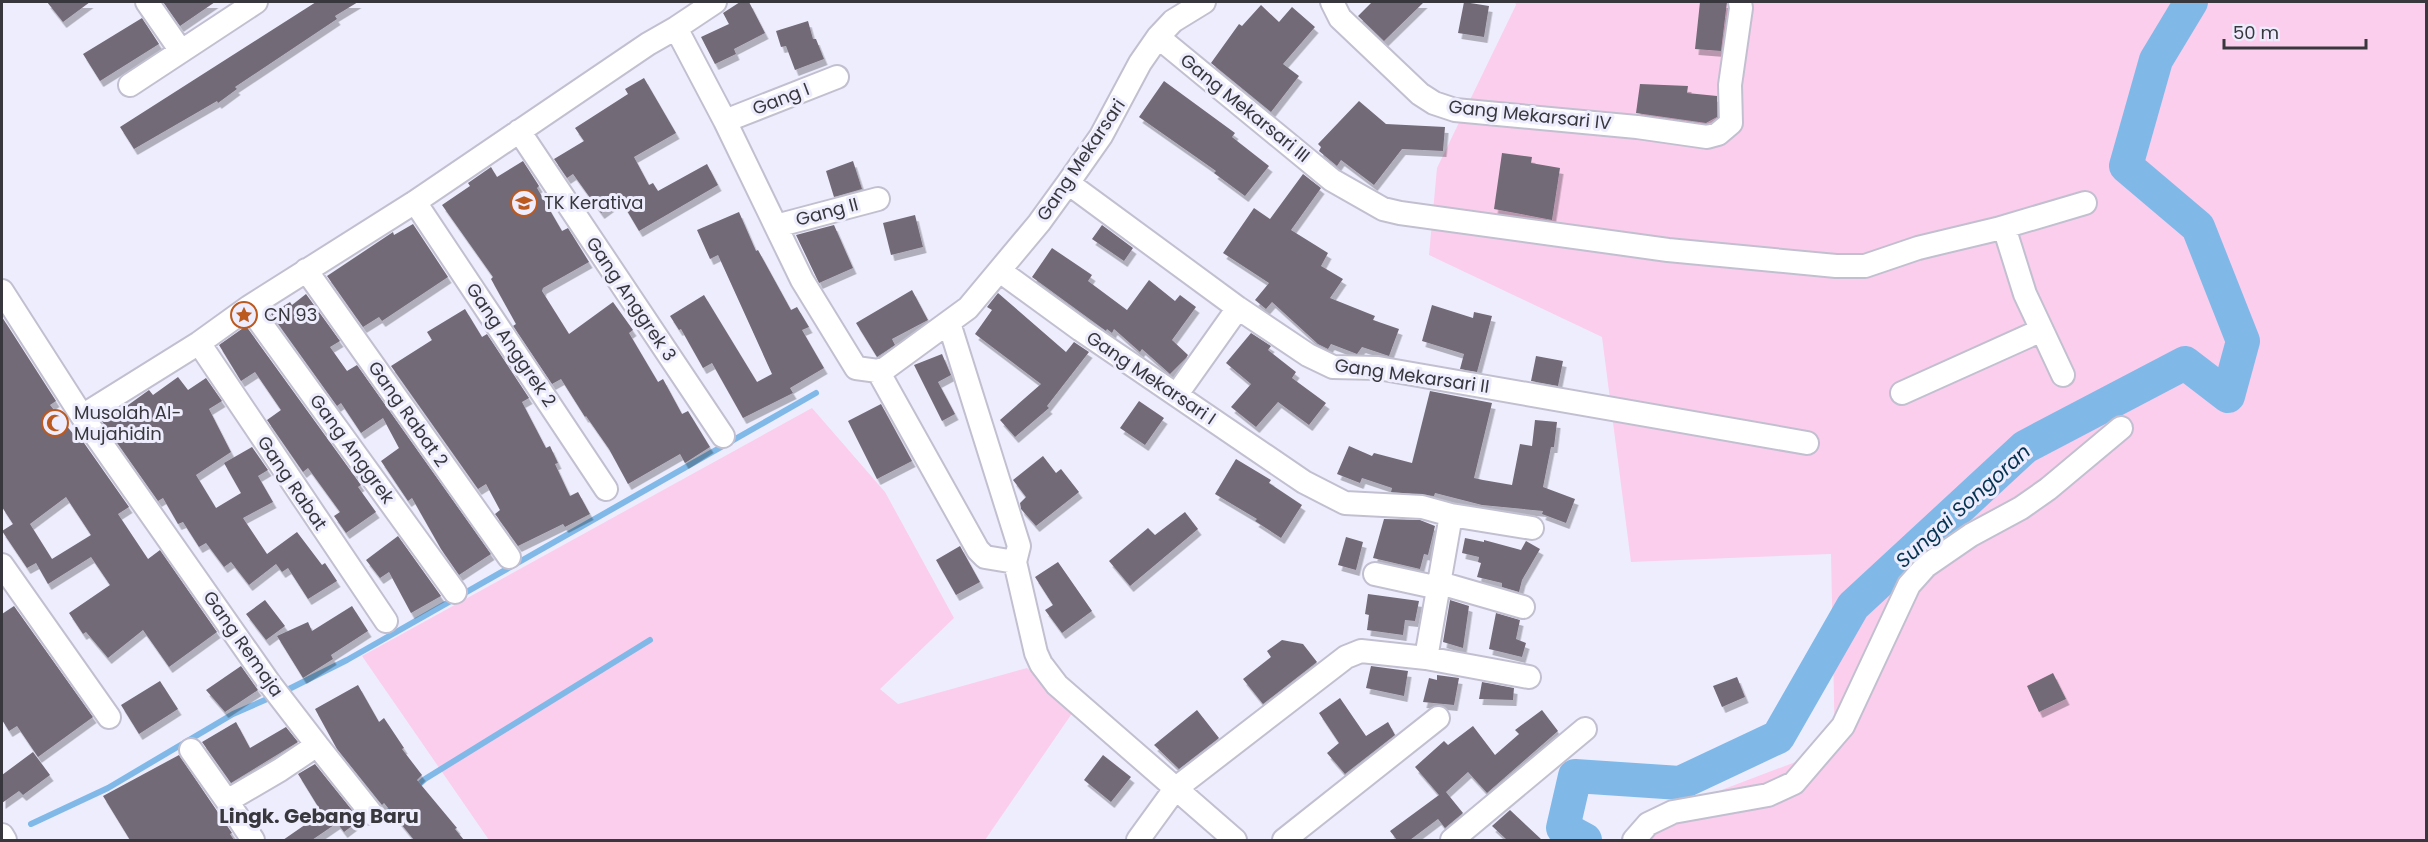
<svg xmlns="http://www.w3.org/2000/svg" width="2428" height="842" viewBox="0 0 2428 842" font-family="Poppins,sans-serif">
  <defs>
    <filter id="shadow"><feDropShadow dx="3.5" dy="6" stdDeviation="0" flood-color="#0004"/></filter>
  </defs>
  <rect width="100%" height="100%" fill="#eeedfe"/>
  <path fill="#fbceed" d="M1515,2h911v838h-774l-12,-19 195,-74 -4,-193 -200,8 -29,-225 -173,-82 8,-87 79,-163z
    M812,408l73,84 69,126 -74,71 18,15 129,-36 48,41 -90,131h-496l-127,-184z"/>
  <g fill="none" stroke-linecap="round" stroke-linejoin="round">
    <path stroke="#80b9e8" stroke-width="6" d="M283,692l64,-32 469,-267
      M415,788l10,-9 225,-139
      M377,822l19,-17
      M31,824l77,-36 125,-74 41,-18"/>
    <path stroke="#80b9e8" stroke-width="34" d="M1585,840l-22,-12 12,-52 105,7 98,-46 75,-131 172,-159 160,-84 43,33 15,-55 -45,-114 -72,-61 30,-106 35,-58"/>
  </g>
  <path fill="#736a77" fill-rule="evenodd" filter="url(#shadow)" d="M47,2h43l-27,20z
    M163,2h52l-35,24z
    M316,2h42l-23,14 2,3 -102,68 2,2 -19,14 -1,-2 -83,48 -14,-22z
    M740,2h9l16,31 -31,16 2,5 -21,10 -14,-27 28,-13 -6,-11z
    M1372,2h52l-40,39 -26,-25z
    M1464,2l25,4 -5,31 -26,-4z
    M1700,2h27l-6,49 -26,-2z
    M1261,5l18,17 13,-15 23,20 -32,37 16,12 -28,36 -60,-49 28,-39 3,2z
    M142,18l17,26 -59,37 -17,-27z
    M808,21l5,18h3l8,20 -29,11 -9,-24 -5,1 -5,-16z
    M644,78l32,55 -42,24 15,28 4,-2 5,8 49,-27 11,21 -79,46 -19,-32 -19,14 -28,-39 -6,4 -13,-19 30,-18 -9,-13 53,-34 -3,-5z
    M1164,81l71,52 -3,4 37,29 -24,30 -31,-23 2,-2 -77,-54z
    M1640,84l48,2 -1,7 30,3v21l-11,6 -70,-10z
    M1359,101l27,23 59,3 -2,24 -41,-2 -28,36 -33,-25 -4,6 -18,-15 2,-4 -3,-3z
    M1502,153l30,4 -1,6 29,5 -8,52 -58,-11z
    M523,161l16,25 -2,2 25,43 6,-3 21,34 -46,26 -1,3 27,43 44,-32 20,28 -4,3 29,49 5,-3 19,35 6,-3 22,36 -25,16 -5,-9 -52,30 -19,-35 -23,-33 -1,1 -24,-38 -9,5 -39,-58 3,-2 -25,-45 2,-2 -51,-72 28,-19 -2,-3 23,-16 6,10z
    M853,161l9,28 -28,8 -8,-26z
    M1303,174l18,14 -30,42 37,23 -7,13 22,13 -13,19 45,18 -2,4 26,9 -10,27 -27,-9 -5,7 -26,-10 -3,5 -10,-5 -46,-42 -6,7 -11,-9 14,-17 -46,-30 31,-45 16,11z
    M739,212l17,39 2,-1 33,60 6,-3 12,20 -7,3 22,38 -34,20 3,5 -50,25 -31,-55 -9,5 -22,-39 -2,1 -9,-14 34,-21 53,87 15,-8 -54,-119 -8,4 -13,-29z
    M915,215l8,32 -32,8 -8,-32z
    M413,224l35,53 -66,44 -3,-4 -16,10 -36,-51 66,-44 1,3z
    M834,225l19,43 -34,15 -23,-48z
    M1102,225l31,23 -9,13 -32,-22z
    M1052,248l40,27 -4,6 39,29 22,-30 26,21 5,-6 16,12 -24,33 16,15 -2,3 -16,16 -28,-25 -2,3 -26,-23 -2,4 -5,-4 -1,2 -74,-54z
    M912,290l16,30 -36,19 3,6 -18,12 -21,-34z
    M998,293l68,59 8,-10 15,10 -42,54 2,2 -34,29 -15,-17 41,-36 -66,-50 17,-24 -5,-3z
    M306,294l34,47 -10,6 17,24 10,-6 134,189 -32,21 -18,-26 -29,-51 -4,3 -27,-40 18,-13 -16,-30 -22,15 -20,-30 -4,3 -66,-92 19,-12 2,3z
    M1432,305l41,13 1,-6 18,4 -15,56 -17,-3 4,-15 -42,-13z
    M465,309l17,28 5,-3 42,64 -7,4 24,46 4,-2 8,17 -3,1 15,32 8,-4 12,22 -25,13 -2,-3 -45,22 -23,-32 5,-4 -14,-26 -8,5 -87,-123 41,-26 -5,-8z
    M2,317l54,84 -6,4 24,30 3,-2 52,74 -11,7 30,45 12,-9 57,82 -48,35 -26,-37 -35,28 -22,-26 -3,2 -14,-21 41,-28 -19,-28 -43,27 -12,-21 -9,5 -25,-37 11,-7 -11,-17zM66,497l25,38 -39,24 -22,-35z
    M246,326l115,159 -3,2 18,25 -30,21 -12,-17 6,-4 -32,-44 -5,4 -36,-52 14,-10 -26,-38 -14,9 -22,-36z
    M1251,333l20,13 -3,4 28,22 -4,6 34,25 -17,22 -31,-23 -22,25 -25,-20 20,-23 -25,-21z
    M942,354l9,21 -13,7 17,32 -13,7 -28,-56z
    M1536,356l27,5 -5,25 -27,-5z
    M178,377l10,13 18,-12 16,23 -13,8 22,43 -35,23 20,33 25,-15 -17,-30 28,-16 16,23 -10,6 15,26 -30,16 24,36 30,-22 25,33 3,-2 12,18 -29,18 -20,-31 -6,4 -6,-8 -27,21 -18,-23 -7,5 -18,-24 -7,4 -16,-25 -5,2 -15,-26 -5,3 -57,-81 22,-14 1,2 25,-18 4,5z
    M1430,391l62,12 -18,75 9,2 29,5 8,-41 12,2 3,-26 22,2 -3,25h-3l-8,40 32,12 -9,24 -24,-9 1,-3 -61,-6 -47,-12 -1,3 -43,-4 1,-4 -30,-10 -2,5 -23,-9 12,-28 23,10 2,-3 38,10z
    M1139,401l25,17 -19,27 -25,-17z
    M881,404l31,57 -35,18 -29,-58z
    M1043,456l13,17 5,-4 18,23 -43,34 -15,-17 -1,-6 6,-6 -13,-17z
    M1236,459l35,21 -2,3 33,22 -21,33 -26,-17 2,-2 -42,-25z
    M1185,512l13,17 -68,57 -21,-25 39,-33 7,7z
    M1384,519l36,1 15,6 -7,29 -4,-1 -4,15 -47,-11z
    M398,536l43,60 -30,17 -22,-41 -9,6 -14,-18z
    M1346,537l17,5 -7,28 -18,-5z
    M1465,538l19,4v-2l37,10 5,-9 14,8 -18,31 -3,12 -17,-5v-4l-25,-6 4,-14 -3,-1 1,-5 -17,-4z
    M960,546l20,36 -24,13 -20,-35z
    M1058,562l34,49 -30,22 -17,-23 8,-5 -18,-28z
    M1368,594l51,7 -4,20 -10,-1 -2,15 -36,-5 2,-15 -4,-1z
    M265,600l20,26 -19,14 -20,-26z
    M1450,600l19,6 -6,42 -20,-6z
    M14,606l79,111 -55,40 -21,-31 -8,5 -7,-11v-106z
    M352,606l16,25 -37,24 2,4 -30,19 -26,-42 31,-14 4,9z
    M1496,613l24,7 -4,19 10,4 -4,14 -33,-8z
    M1282,640l21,4 14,18 -54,42 -20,-25 28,-22 -4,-6z
    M241,666l17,24 -33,22 -19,-22z
    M1371,666l37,5 -4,25 -38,-8z
    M2053,673l13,26 -27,13 -12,-26z
    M1437,675l22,3 -5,27 -31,-3 6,-24 8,2z
    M1737,677l8,20 -23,10 -9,-21z
    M160,681l18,28 -39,25 -18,-29z
    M1482,682l32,6 -1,12 -34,-1z
    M358,685l21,37 5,-4 20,30 -2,1 20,26 -5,5 40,48 -2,1 9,11h-50l-30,-37 -2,2 -45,-56 -22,-40z
    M1340,698l26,38 22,-14 7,13 -50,39 -18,-21 12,-10 -20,-30z
    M1197,710l22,28 -40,31 -25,-24z
    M1542,710l16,21 -71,62 -19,-21 -22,20 17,21 -18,15 -7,-9 -28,21h-13l-7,-9 49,-36 -24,-28 29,-26 4,4 25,-19 22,29 24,-21 -4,-4z
    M236,722l14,26 36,-21 12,15 -67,41 -29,-41z
    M33,752l17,23 -27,20 -4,-4 -17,12v-28z
    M179,755l53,78 -2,1 4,6h-104l-27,-44z
    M1103,755l28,22 -20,25 -27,-22z
    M315,764l45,56 -16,12 -7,-9 -25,17h-29l39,-27 -24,-39z
    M1510,810l32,30h-35l-15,-14z"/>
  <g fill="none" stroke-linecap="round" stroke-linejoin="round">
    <defs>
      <path id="minor" d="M147,2l34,49
        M1332,2l8,16 80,76 14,9 21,7 182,17 70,10 11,-3 13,-11 -1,-38 11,-77 -1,-6
        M676,28l49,93 77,159 54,88 22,3 8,-3 82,-60 71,-85 29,-40 33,-47 39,-73 18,-26 15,-16 31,-19
        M1158,37l174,143 51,29 17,4 268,37 168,16h29l53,-18 79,-19 88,-26
        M130,85l126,-83
        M725,121l112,-44
        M519,131l204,305
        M1068,183l170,125 70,47 25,12 45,1 429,75
        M415,202l191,287
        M776,226l102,-27
        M2004,227l21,67 38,81
        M306,270l203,287
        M1000,271l81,59 223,152 41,21 77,4 29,8 81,13
        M2,291l80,125 117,-73 50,-36 166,-105 233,-158 28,-16 39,-26
        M249,307l206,285
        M949,323l70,223 -4,16 21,91 5,11 16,21 178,155
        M199,343l187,278
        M878,371l100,179 7,7 30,5
        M1902,393l140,-63
        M1177,394l61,-86
        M82,416l188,268 47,61 -37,25 -53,31 26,39
        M2,565l107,152
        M1375,574l64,14
        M1440,583l83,24
        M1426,658l25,-143
        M317,745l54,68
        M191,750l36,51
        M2,835l3,5
        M1138,840l37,-51 171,-132 15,-6 65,7 103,19
        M1284,840l154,-122
        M1452,840l133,-111
        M1634,840l14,-16 25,-12 95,-17 26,-12 49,-57 66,-141 17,-19 45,-31 50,-27 27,-19 73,-61"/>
    </defs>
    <use href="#minor" stroke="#c2c0d0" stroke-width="26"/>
    <use href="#minor" stroke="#fff" stroke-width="22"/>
  </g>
  <defs>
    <symbol id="school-ring" viewBox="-11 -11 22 22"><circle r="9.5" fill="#eeedfe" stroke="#bc591e" stroke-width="1.5"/><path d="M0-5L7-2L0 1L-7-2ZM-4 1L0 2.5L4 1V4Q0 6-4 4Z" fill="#bc591e"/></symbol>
    <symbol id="sight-ring" viewBox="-11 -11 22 22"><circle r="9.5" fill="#eeedfe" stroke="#bc591e" stroke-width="1.5"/><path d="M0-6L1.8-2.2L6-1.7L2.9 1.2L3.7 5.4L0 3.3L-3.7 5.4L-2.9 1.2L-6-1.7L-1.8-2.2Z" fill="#bc591e"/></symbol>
    <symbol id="mosque-ring" viewBox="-11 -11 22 22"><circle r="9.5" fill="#eeedfe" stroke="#bc591e" stroke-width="1.5"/><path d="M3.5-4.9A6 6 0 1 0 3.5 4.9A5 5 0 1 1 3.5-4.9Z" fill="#bc591e"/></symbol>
  </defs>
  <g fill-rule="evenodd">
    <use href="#school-ring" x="509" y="188" width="30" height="30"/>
    <use href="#sight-ring" x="229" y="300" width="30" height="30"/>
    <use href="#mosque-ring" x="40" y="408" width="30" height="30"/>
  </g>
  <g text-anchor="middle" stroke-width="6" stroke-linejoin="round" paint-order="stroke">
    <g font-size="18" fill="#37373d" stroke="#eeedfe">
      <text transform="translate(781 99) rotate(-21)" y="6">Gang I</text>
      <text transform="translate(1245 108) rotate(39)" y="6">Gang Mekarsari III</text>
      <text transform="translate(1530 115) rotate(6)" y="6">Gang Mekarsari IV</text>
      <text transform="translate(1081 160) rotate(-56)" y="6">Gang Mekarsari</text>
      <text transform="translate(827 212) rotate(-15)" y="6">Gang II</text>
      <text transform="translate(631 299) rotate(56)" y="6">Gang Anggrek 3</text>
      <text transform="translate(511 345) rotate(56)" y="6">Gang Anggrek 2</text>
      <text transform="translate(1412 376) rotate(8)" y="6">Gang Mekarsari II</text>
      <text transform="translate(1151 378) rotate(34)" y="6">Gang Mekarsari I</text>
      <text transform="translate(408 414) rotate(55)" y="6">Gang Rabat 2</text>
      <text transform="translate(352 449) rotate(54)" y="6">Gang Anggrek</text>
      <text transform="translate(292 483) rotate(56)" y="6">Gang Rabat</text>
      <text transform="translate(243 644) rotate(55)" y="6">Gang Remaja</text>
    </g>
    <g font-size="18" fill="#37373d" stroke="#eeedfe" text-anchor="start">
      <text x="544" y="209">TK Kerativa</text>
      <text x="264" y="321">CN 93</text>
      <text x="74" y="419">Musolah Al-<tspan x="74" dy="21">Mujahidin</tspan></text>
    </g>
    <g font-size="20" font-style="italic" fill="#043351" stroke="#eeedfe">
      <text transform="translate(1963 506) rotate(-42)" y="7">Sungai Songoran</text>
    </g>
    <g font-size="20" font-weight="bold" fill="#37373d" stroke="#eeedfe">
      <text x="319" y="823">Lingk. Gebang Baru</text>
    </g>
  </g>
  <rect width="2428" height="842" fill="none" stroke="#37373d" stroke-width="6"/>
  <path d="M2224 39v9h142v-9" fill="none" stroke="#37373d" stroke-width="3"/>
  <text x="2233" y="39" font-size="18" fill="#37373d" stroke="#eeedfe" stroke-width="4.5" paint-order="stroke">50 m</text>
</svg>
